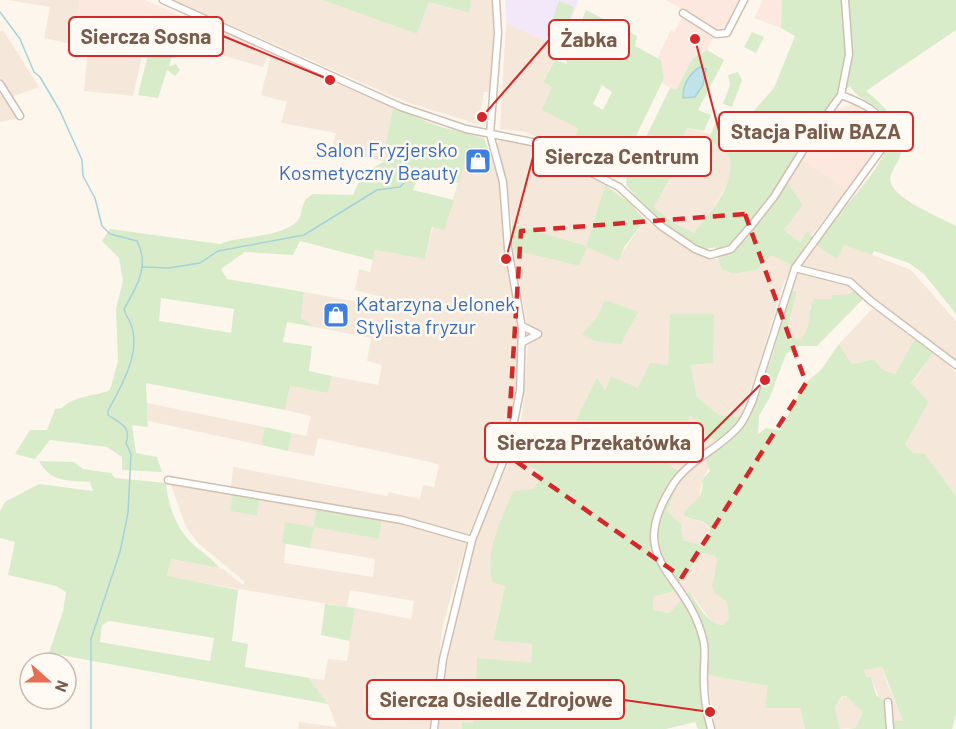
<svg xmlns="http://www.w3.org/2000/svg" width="956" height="729" viewBox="0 0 956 729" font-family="Barlow,sans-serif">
  <rect width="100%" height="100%" fill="#fdf6ec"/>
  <path fill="#f5e8da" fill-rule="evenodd" d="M8,0h72l-3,13 70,21 -14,62 -49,-5 4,-43 -44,-10 6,-31z
    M174,0h148l95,34 12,-32 39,11 3,-13h21l3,15 -5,77h-6l-3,17 7,2 -1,9 -3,6 -78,-24z
    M198,20l71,32 -6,15 -74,-21z
    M506,22l54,26 -17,34 9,5 -2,7 28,34 -8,22 -45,-18 -25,-3z
    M3,30l36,57 -28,10 13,20 -24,5v-91z
    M271,55l122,53 -8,38 15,4 -8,13 -61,-13 5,-17 -55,-10 6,-21 -26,-7z
    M687,128l24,6 -2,5 20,16 2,9 1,12 -19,32 -19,26 -19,-10 -21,-17 18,-31 -5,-3z
    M499,140l28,3 78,42 -19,61 31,14 28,-40 45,30 17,8 11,1 3,10 12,5 24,-4 14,-16 22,12 -10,18 -26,88 -17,45 -21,-2 -22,-18 -6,-32 22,-3 -42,-48 -3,51 -30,24 -33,3 -8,-15 -37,76 -35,-4 -14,10 27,11v12l-5,7 -20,3 -12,27 -5,21 9,45 -12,54 39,5 -1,20 -22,31 -4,16 -31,-2 -1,14 -11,-1v7h-25l6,-51 33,-139 9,-26 26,-54 11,-43 6,-71 -1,-22 -14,-73 66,16 7,-19 -74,-23 -6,-47 -9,-32z
    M468,149l22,5 10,26 5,75 14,83 -1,34 -10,65 -40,99 -237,-48 2,-21 154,29 2,-4 31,7 3,-14 11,2 5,-22 -9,-3 -112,-24 -4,18 -26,-5 4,-18 14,3 5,-20 -26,-6 5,-24 38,7 4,-17 46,9 4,-20 -15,-4 4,-23 -56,-11 -14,-9 3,-26 76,14 3,-9 -28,-7 4,-21 11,3 5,-22 50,9 8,-32 11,2z
    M802,159l45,31 -36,46 -4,-4 -7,10 -16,-12 19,-25 -15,-22z
    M816,244h28l67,26 45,51v41l-70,-52 -31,-28 -46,-12 -8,-5z
    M797,272l50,12 10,5 -12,6h-12l-2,4 -21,7v21l-9,13 -15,-5 11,-44 -7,-1z
    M875,306l41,31 -20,37 -14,-5 -8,-10 -22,5 -13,-20z
    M934,352l22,20v124l-31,-42h-12l-8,-10 23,-42 -17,-18z
    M147,403l118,24 -4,18 -113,-24z
    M690,416l7,4 5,13 15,8 4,7 -19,32 -3,18 -4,7 -7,2 -1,11 17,5 6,6 -2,10 -7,6 -18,-5 -1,-12 -15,-17 14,-33 -13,-13z
    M170,482l63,10 -2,19 26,5 3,-19 57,10 -4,19 66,13 3,-21 85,23 -24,84 -13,104h-132l1,-7 38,5 -9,-23 -19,-26 15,2 4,-21 19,2 8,-53 56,11 3,-18 -64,-11 -3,17 -180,-30 3,-18 53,10 20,16 2,-3 -47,-39 -12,-16zM313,527l-3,21 65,11 -2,18 -89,-14 2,-20z
    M702,553l13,3 3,4 -5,17 7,20 7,5 3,8v8l-6,7 -9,-1 -7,-7 -19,-26 -20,22 -16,-3 1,-14 18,-4z
    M882,667l5,16 17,38 -16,-1 -17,-43 -5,1 -2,-8z
    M707,675l61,11 32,22 5,21h-90z
    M843,696l6,2 14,15 -8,15 -15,1 -5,-20z"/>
  <path fill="#fde8e0" d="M80,0h65l49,21 -8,24 -109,-32z
    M666,0h75l-13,26 -13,3z
    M763,0h19l-1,28 -27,-10z
    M682,18l31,20 -6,12 -14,8 -17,33 -14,-8 2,-5 -3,-18 -4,-1 14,-29 3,2z
    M855,104l19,10 8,16 -1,10 -3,9 -31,41 -45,-31 32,-49z"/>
  <path fill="#f3e8fa" d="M505,0h74l-19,48 -54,-26z"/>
  <path fill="#d8ecc9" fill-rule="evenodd" d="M322,0h149l-2,13 -40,-11 -12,32z
    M782,0h174v30l-90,61c20,16 46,42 32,70 -3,7 -10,14 -7,22 5,17 49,34 65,43v88l-32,-40 -15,-11 -35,-12 -2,4 -28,-10 -7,14 -28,-19 -16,26 -22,-11 -14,15 -24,4 -12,-5 -6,-22c-27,12 -73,-44 -89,-62l1,-9 43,-88 6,2 17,-32 14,-8 17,10 -26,50 13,5 -7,16 -17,-3 -20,44 5,3 -18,32 21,17 19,9c17,-22 43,-49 35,-78l-20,-16 10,-26h10l25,9 3,-7 -6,-1 23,-26 21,-52 -14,-8zM850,86c7,15 29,16 37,34 4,10 3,22 -2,32 -11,25 -50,66 -69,89l-9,-10 -7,11 -16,-12 19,-25 -19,-28 46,-72z
    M559,1l15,6 -12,33 -15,-5z
    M586,10l51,26 -2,10 26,14 3,18 -45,93 -4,2 -45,-23 8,-22 -36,-18 10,-23 -9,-5 12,-22 12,4 -1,-6zM602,85l10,7 -9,18 -10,-6z
    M752,32l12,5 -8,16 -12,-6z
    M151,43l23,6 -5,17 7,-2 4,6 -5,6 -8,-6 -9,28 -20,-3z
    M738,72l4,8 -10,27 -9,-3 7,-19 -2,-10z
    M393,108l48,19 43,11 6,16 -22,-5 -9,34 -40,-9 -6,16 41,10 -10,30 -12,-3 -7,32 -50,-9 -2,10 -73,-19 -7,14 -48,-3 -24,17 6,10 77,13 -3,26 14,9 -28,-5 -4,20 29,4 -3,25 23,5 -4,17 -38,-7 -5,24 -139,-27 2,44 -16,-2 4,28 21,4 5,15 -40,-2v-13l-15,-10 -57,-7 -15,19 -20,-5 15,-24h17l8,-21 7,-1c13,-13 31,-11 48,-18l8,-29 -2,-52 7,-28 -4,-23 -17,-17 8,-12 110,15c19,-9 69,-6 80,-27 2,-6 2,-12 6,-18l7,-5 40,1 9,-21 23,-13 8,2 7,-13 -15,-4zM161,298l73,11 -3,24 -72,-12z
    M605,185l25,18 15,17 -20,26 -7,15 -31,-14 -8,19 -66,-16 -1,-26 74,22z
    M857,289l8,8 -48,49h-18l-13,8 -16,43 -11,19 -1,18 8,-6 15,2 23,-46 17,-14 18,-26 13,20 22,-5 8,10 13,5 21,-37 18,15 -23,31 18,19 -24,42 8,9 12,1 31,42v218l-4,15h-105l8,-1 8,-15 -17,-17h-4l-7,12 5,21h-35l-5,-21h-35l3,-22 -61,-11h-6l4,46 4,8h-11l-3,-7 -29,7h-204v-7l11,1 1,-14 31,2 4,-15 -33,-5 1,-33 54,5 1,-19 -39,-4 12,-54 -12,-4c-10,-27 9,-65 20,-91l20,-2 5,-7v-12l-27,-11 19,-17 30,11 37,-76 8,14 6,-15 27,12 12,-25 18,2 2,-51h44l-1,49 -22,2 6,32 22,18 21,2 6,4 26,-64 18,-67 7,1 -11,44 15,5c13,-19 5,-25 13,-41h17l2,-4h12zM690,416l7,4 5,13 15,8 4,7 -15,11 4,12 -8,9c3,16 -7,22 -17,30l-1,5c8,7 21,3 26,14l-2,10 -7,6 -18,-5 -2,-16 -14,-13 14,-33 -2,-7 -11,-6zM702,553l13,3 2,4 -5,26 4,8 11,8 2,16 -5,7c-16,1 -27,-22 -35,-34l-20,22 -16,-3 1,-14 18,-4zM882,667l21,54 -15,-1 -3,-19 -9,-6 -5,-18h-5l-2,-7z
    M605,300l33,12 -17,32 -26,-3 -13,-7 16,-18z
    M265,427l27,6 -4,18 -27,-6z
    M39,461l35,1 9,7 28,4 4,5 51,5c2,23 11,48 29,63 8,7 19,14 24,22l-48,-9 -4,17 71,14 -6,51 16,3 -3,23 64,11 19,26 -279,-51 14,-42 3,-19 -10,-6 -48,-11 7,-33 -15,-4v-27l5,-9 34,-18 54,7 -3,-9c-23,-2 -39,1 -51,-21zM109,621l105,17 -4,23 -110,-19 2,-17z
    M233,492l27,5 -3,19 -27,-5z
    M317,507l65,11 -3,21 -65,-12 -4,21 -28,-5 3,-21 28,5z
    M325,604l30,4 -5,33 -29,-6z"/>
  <path fill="#bfe3e8" stroke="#a5d3da" stroke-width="1.5" d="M700,67l6,2 -3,16 -8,12 -12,1c-1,-13 7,-25 17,-31z"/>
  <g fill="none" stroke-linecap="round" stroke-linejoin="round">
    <path stroke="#a5d3da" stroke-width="1.5" d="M0,12l20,27 14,33 6,5 20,34 22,49 1,16 12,22 7,28 8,8 27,7c13,24 0,46 -13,68 1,6 4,8 6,13 13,29 -9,64 -22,89v4c12,8 24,12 18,28l5,11 -3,59 -8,39 -29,87v90
      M143,267l26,1 31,-5 18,-12 86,-16 73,-45 23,-3 12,-12"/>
    <defs>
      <path id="minor" d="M163,0l238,107 65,22 66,13 87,45 42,39 34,23 15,6 21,-6 20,-23 23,-29 43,-69 24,-33 8,-41 -4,-54
        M683,13l33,21 11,-1 17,-33
        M0,84l20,32
        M795,268l55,14 21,19 85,64
        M522,326l16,8 -15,8
        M168,480l234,40 70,20
        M888,702l2,27
        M434,729l9,-70 29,-119 37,-93 11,-56 2,-63 -14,-80 -5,-66 -13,-48 8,-101 -2,-33
        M711,729c-5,-18 -8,-40 -7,-59 0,-10 2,-21 -1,-31 -17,-69 -81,-76 -29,-156 16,-24 47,-35 65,-57 6,-7 9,-16 13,-24l43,-134 88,-121c10,-31 -17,-43 -42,-52"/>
    </defs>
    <use href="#minor" stroke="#d1beb0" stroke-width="9"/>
    <use href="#minor" stroke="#fff" stroke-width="6"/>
  </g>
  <path fill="none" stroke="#d62828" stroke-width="4.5" stroke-dasharray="12 8" stroke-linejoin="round" d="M745,214l61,169 -124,194 -175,-122 14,-224z"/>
  <defs>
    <symbol id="shop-square" viewBox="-11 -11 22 22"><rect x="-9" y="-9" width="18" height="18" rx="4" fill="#3f7fe0" stroke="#fffaf3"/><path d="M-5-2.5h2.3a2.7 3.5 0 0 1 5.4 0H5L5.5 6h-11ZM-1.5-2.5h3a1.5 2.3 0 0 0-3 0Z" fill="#fff"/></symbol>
  </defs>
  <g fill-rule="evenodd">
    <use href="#shop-square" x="463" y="146" width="30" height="30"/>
    <use href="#shop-square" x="321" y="300" width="30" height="30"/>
  </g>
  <g text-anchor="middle" stroke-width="5" stroke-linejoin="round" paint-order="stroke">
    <g font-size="20" fill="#366cbe" stroke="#fffaf3" text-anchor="end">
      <text x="458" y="157">Salon Fryzjersko<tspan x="458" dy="23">Kosmetyczny Beauty</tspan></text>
      <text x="356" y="311" text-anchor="start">Katarzyna Jelonek<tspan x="356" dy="23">Stylista fryzur</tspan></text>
    </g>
  </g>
  <path fill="none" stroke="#d62828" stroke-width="2" d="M330 80L223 36M482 117L549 40M695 39L719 131M506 259L533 157M765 380L703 442M710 712L624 700"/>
  <g fill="#d62828" stroke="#fffaf3" stroke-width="2">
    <circle cx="330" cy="80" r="6"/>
    <circle cx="482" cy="117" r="6"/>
    <circle cx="695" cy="39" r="6"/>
    <circle cx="506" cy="259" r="6"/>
    <circle cx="765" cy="380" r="6"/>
    <circle cx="710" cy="712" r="6"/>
  </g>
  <g fill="#fffaf3" stroke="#d62828" stroke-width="2">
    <rect x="69" y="17" width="154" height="39" rx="6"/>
    <rect x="549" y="20" width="80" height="39" rx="6"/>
    <rect x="719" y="112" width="194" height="39" rx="6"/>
    <rect x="533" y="137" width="178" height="39" rx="6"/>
    <rect x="485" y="423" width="218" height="39" rx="6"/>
    <rect x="367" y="680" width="257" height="39" rx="6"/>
  </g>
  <g font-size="21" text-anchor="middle" font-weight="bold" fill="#7a5c4d">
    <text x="146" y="44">Siercza Sosna</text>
    <text x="589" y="47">Żabka</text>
    <text x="816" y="139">Stacja Paliw BAZA</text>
    <text x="622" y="164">Siercza Centrum</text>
    <text x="594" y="450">Siercza Przekatówka</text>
    <text x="496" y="707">Siercza Osiedle Zdrojowe</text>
  </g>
  <g transform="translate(48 681) rotate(111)"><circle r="28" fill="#fffaf3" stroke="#cabbb1" stroke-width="1.5"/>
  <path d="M0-4.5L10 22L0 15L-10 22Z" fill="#e76f51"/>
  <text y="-9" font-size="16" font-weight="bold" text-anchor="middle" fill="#7a5c4d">N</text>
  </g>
</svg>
